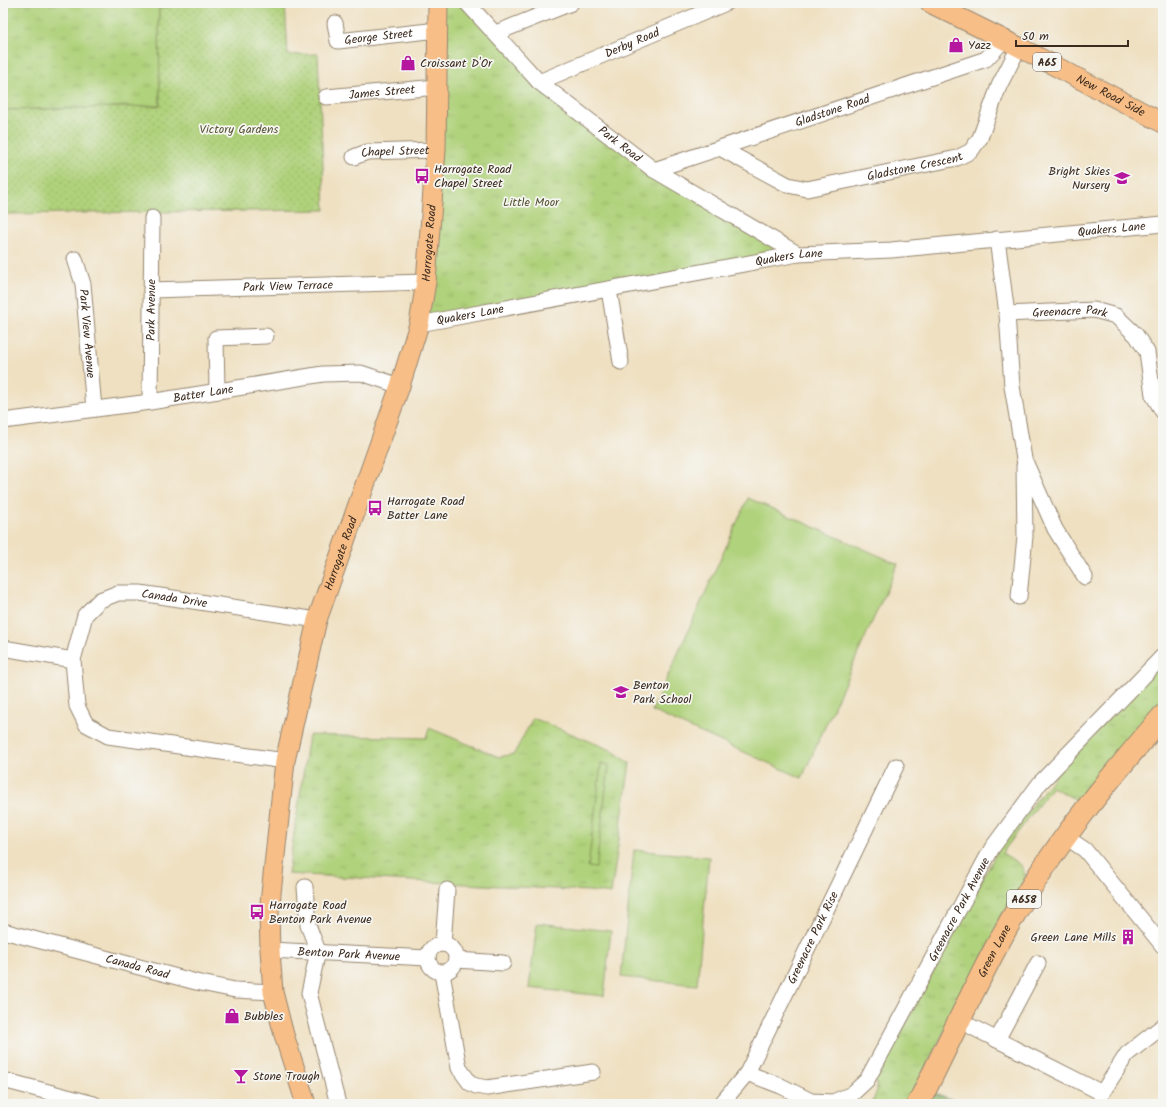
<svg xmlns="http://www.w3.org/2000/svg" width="1166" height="1107" viewBox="0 0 1166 1107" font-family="Kalam,sans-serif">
  <defs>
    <pattern id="grass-tufts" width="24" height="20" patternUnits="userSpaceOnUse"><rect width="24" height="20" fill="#b0d27b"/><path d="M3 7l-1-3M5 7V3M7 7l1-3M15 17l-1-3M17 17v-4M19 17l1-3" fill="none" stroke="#98b46a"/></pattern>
    <pattern id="forest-firs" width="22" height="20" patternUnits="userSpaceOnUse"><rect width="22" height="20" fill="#8cb46b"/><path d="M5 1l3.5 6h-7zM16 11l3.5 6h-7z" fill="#749357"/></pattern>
    <pattern id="garden-dots" width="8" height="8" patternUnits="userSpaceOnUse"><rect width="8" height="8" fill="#b0d27b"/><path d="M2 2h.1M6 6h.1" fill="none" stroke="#98b46a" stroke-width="1.8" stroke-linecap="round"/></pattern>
  </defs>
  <rect width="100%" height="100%" fill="#f6f6f2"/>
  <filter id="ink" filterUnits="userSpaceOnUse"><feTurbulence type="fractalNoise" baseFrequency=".025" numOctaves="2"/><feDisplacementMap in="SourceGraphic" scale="8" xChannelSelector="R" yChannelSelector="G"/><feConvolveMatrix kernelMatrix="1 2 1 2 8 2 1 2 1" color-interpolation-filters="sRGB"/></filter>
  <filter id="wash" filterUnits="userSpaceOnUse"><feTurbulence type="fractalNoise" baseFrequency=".012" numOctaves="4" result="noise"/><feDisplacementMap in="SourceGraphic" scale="16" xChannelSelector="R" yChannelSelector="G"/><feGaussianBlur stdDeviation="0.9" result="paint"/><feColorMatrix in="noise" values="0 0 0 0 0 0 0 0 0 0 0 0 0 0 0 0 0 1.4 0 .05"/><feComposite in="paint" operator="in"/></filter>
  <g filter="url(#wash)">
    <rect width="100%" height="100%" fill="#efe0c1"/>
    <path fill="url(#grass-tufts)" stroke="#767e4c" d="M3,3h192l-36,5 1,98 -157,4z
      M438,3h29l72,79 115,88 144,84 -379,70z
      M1163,662v42l-81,99 -30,-16 -50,66 19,12 5,11 -120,228h-34l5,-14 -1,-10 122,-230 64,-83z
      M533,718l78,32 19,13 -19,131 -21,-3 -302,-17 21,-139 117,3 3,-10 70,29 15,-3z"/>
    <path fill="url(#forest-firs)" stroke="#646f44" d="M935,1093l29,11h-36z"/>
    <path fill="url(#garden-dots)" stroke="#767e4c" d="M195,3h90l3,52 30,-1 7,156 -322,4v-104l157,-4 -1,-98z"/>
    <path fill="#b0d27b" stroke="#767e4c" d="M748,498l150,66 -96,214 -150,-67z
      M601,764l8,1 -13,103 -8,-1z
      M634,850l75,7 -12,128 -76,-8z
      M537,923l74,8 -7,65 -75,-8z"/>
  </g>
  <g filter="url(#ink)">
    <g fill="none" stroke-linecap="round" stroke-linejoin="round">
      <defs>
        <g id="minor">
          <path id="s1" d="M467,3l72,79 115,88 144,84"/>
          <path id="s2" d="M335,23l3,18 100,-11"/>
          <path d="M496,33l75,-30"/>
          <path id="s3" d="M539,82l187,-79"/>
          <path id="s4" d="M326,97l111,-10"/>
          <path id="s5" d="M720,148l68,37 19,4 150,-31 14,-7 9,-13 19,-52 20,-39"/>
          <path id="s6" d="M354,157l13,-5 69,-2"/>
          <path id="s7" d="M654,170l332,-111 18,-19"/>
          <path d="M997,239l10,75 5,72 12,73 31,70 30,48"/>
          <path id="s8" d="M75,259l8,25 11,125"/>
          <path id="s9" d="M151,290l275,-8"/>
          <path d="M609,290l12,72"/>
          <path id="s10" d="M1007,314l87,-4 22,6 20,19 11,17 6,43 10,17"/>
          <path id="s11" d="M419,324l379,-70 93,-4 272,-26"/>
          <path d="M217,391l-1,-53 50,-2"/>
          <path id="s12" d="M150,402l2,-184"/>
          <path id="s13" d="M3,421l147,-19 173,-28 38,-1 39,13"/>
          <path d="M1019,597l6,-61 -1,-70"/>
          <path d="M3,648l70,12"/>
          <path id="s14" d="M285,761l-177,-25 -22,-12 -9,-18 -4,-46 12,-45 15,-15 18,-7h22l177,27"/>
          <path d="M1066,837l19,13 78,96"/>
          <path d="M305,887l3,38 10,26 -9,42 29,111"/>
          <path id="s15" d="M3,931l193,51 39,8 38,2"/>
          <circle cx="442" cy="958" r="14"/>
          <path d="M443,944l4,-54"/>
          <path id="s16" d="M270,950l158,8"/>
          <path d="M456,960l47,3"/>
          <path d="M442,973l17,95 11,15 6,3 11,2 106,-16"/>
          <path d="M960,1021l142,72"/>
          <path d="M997,1040l41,-77"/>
          <path id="s17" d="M747,1073l34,13 30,15 22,1 19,-8 15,-14 125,-232 48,-65 123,-127"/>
          <path d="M3,1080l91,24"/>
          <path id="s18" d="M721,1104l26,-31 149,-307"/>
          <path d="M1100,1104l2,-11 25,-39 36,-28"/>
        </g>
        <g id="major">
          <path id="s19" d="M930,3l89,44 144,76"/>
          <path id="s20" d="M306,1104l-22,-69 -11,-43 -3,-42 -1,-37 16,-152 32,-141 83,-234 19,-62 7,-42 10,-132 2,-147"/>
        </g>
        <g id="highway">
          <path id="s21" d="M918,1104c28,-55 53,-111 83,-166 43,-80 102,-153 162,-222"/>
        </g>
      </defs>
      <use href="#minor" stroke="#958570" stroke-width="17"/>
      <use href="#major" stroke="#958570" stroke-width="21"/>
      <use href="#highway" stroke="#958570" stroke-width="24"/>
      <use href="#minor" stroke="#fff" stroke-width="15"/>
      <use href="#major" stroke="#f7be87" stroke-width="19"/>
      <use href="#highway" stroke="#f7be87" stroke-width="22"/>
    </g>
  </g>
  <defs>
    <symbol id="shop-bare" viewBox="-9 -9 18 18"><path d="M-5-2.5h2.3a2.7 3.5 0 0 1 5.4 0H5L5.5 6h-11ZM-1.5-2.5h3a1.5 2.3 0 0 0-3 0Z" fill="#b5179e" stroke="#f6f6f2" stroke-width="2.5" paint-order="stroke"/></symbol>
    <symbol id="bus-bare" viewBox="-9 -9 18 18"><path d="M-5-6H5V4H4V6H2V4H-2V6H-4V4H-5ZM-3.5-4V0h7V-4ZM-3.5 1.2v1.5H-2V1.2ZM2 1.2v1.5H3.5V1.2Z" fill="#b5179e" stroke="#f6f6f2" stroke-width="2.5" paint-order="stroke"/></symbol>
    <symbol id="school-bare" viewBox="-9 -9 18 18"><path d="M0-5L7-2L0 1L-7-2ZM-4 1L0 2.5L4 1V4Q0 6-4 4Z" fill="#b5179e" stroke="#f6f6f2" stroke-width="2.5" paint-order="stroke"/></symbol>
    <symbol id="building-bare" viewBox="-9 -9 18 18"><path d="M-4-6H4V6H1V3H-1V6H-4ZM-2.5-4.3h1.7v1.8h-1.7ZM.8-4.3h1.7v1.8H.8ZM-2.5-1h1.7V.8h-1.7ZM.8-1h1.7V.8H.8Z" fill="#b5179e" stroke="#f6f6f2" stroke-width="2.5" paint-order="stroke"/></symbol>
    <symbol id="bar-bare" viewBox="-9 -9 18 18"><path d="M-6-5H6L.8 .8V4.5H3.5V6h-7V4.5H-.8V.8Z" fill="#b5179e" stroke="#f6f6f2" stroke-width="2.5" paint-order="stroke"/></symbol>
  </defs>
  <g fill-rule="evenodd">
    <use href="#shop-bare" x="945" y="34" width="22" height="22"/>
    <use href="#shop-bare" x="397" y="52" width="22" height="22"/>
    <use href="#bus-bare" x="411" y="165" width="22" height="22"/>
    <use href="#school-bare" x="1111" y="167" width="22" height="22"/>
    <use href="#bus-bare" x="364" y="497" width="22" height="22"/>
    <use href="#school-bare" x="610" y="681" width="22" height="22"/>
    <use href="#bus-bare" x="246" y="901" width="22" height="22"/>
    <use href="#building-bare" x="1117" y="926" width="22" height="22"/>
    <use href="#shop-bare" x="221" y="1005" width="22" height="22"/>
    <use href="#bar-bare" x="230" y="1065" width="22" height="22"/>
  </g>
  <g text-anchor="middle" stroke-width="3.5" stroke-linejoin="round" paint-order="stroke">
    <g fill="#f6f6f2" stroke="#73675e" stroke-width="1">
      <rect x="1033" y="53" width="28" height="18" rx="3"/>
      <rect x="1007" y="890" width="34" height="18" rx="3"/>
    </g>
    <g font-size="11" font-weight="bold" fill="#3b2a1e">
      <text x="1047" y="66">A65</text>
      <text x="1024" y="903">A658</text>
    </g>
    <g font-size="12" fill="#3b2a1e" stroke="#f6f6f2">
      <text dy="4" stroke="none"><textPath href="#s2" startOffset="59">George Street</textPath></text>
      <text dy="4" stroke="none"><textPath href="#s3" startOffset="101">Derby Road</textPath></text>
      <text dy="4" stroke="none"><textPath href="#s4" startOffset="56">James Street</textPath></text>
      <text dy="4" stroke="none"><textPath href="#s19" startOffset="203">New Road Side</textPath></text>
      <text dy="4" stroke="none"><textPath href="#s7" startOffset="188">Gladstone Road</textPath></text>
      <text dy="4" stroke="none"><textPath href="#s1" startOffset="209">Park Road</textPath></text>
      <text dy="4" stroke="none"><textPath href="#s6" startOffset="42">Chapel Street</textPath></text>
      <text dy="4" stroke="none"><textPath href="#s5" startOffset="207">Gladstone Crescent</textPath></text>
      <text dy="4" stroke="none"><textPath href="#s11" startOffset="700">Quakers Lane</textPath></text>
      <text dy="4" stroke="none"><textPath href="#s20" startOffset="888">Harrogate Road</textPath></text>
      <text dy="4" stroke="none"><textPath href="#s11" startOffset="376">Quakers Lane</textPath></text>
      <text dy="4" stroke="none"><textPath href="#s9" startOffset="137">Park View Terrace</textPath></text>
      <text dy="4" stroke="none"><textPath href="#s12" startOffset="92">Park Avenue</textPath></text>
      <text dy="4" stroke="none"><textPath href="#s11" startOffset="52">Quakers Lane</textPath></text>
      <text dy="4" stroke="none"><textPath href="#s10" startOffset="63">Greenacre Park</textPath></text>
      <text dy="4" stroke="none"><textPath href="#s8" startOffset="76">Park View Avenue</textPath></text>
      <text dy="4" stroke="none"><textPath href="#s13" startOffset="202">Batter Lane</textPath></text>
      <text dy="4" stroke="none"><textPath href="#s20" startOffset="564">Harrogate Road</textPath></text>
      <text dy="4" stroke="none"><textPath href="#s14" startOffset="414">Canada Drive</textPath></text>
      <text dy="4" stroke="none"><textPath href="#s17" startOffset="327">Greenacre Park Avenue</textPath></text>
      <text dy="4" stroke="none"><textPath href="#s18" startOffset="191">Greenacre Park Rise</textPath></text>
      <text dy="4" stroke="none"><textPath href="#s21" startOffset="171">Green Lane</textPath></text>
      <text dy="4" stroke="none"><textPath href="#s16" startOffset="79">Benton Park Avenue</textPath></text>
      <text dy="4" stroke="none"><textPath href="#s15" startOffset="139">Canada Road</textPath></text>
    </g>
    <g font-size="12" fill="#3b2a1e" stroke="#f6f6f2" text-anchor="start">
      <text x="968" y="49">Yazz</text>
      <text x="420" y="67">Croissant D'Or</text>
      <text x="434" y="173">Harrogate Road<tspan x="434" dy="14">Chapel Street</tspan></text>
      <text x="1110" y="175" text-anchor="end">Bright Skies<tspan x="1110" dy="14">Nursery</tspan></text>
      <text x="387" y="505">Harrogate Road<tspan x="387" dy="14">Batter Lane</tspan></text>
      <text x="633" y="689">Benton<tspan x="633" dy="14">Park School</tspan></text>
      <text x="269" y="909">Harrogate Road<tspan x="269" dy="14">Benton Park Avenue</tspan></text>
      <text x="1116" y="941" text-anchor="end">Green Lane Mills</text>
      <text x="244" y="1020">Bubbles</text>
      <text x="253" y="1080">Stone Trough</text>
    </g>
    <g font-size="12" fill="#585435" stroke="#f6f6f2">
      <text x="239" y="133">Victory Gardens</text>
      <text x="531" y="206">Little Moor</text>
    </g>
  </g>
  <rect width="1166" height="1107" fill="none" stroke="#f6f6f2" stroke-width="16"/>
  <path d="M1016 40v6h112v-6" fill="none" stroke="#3b2a1e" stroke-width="2"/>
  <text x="1022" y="40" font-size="12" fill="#3b2a1e" stroke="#f6f6f2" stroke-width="3" paint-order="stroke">50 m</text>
</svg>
